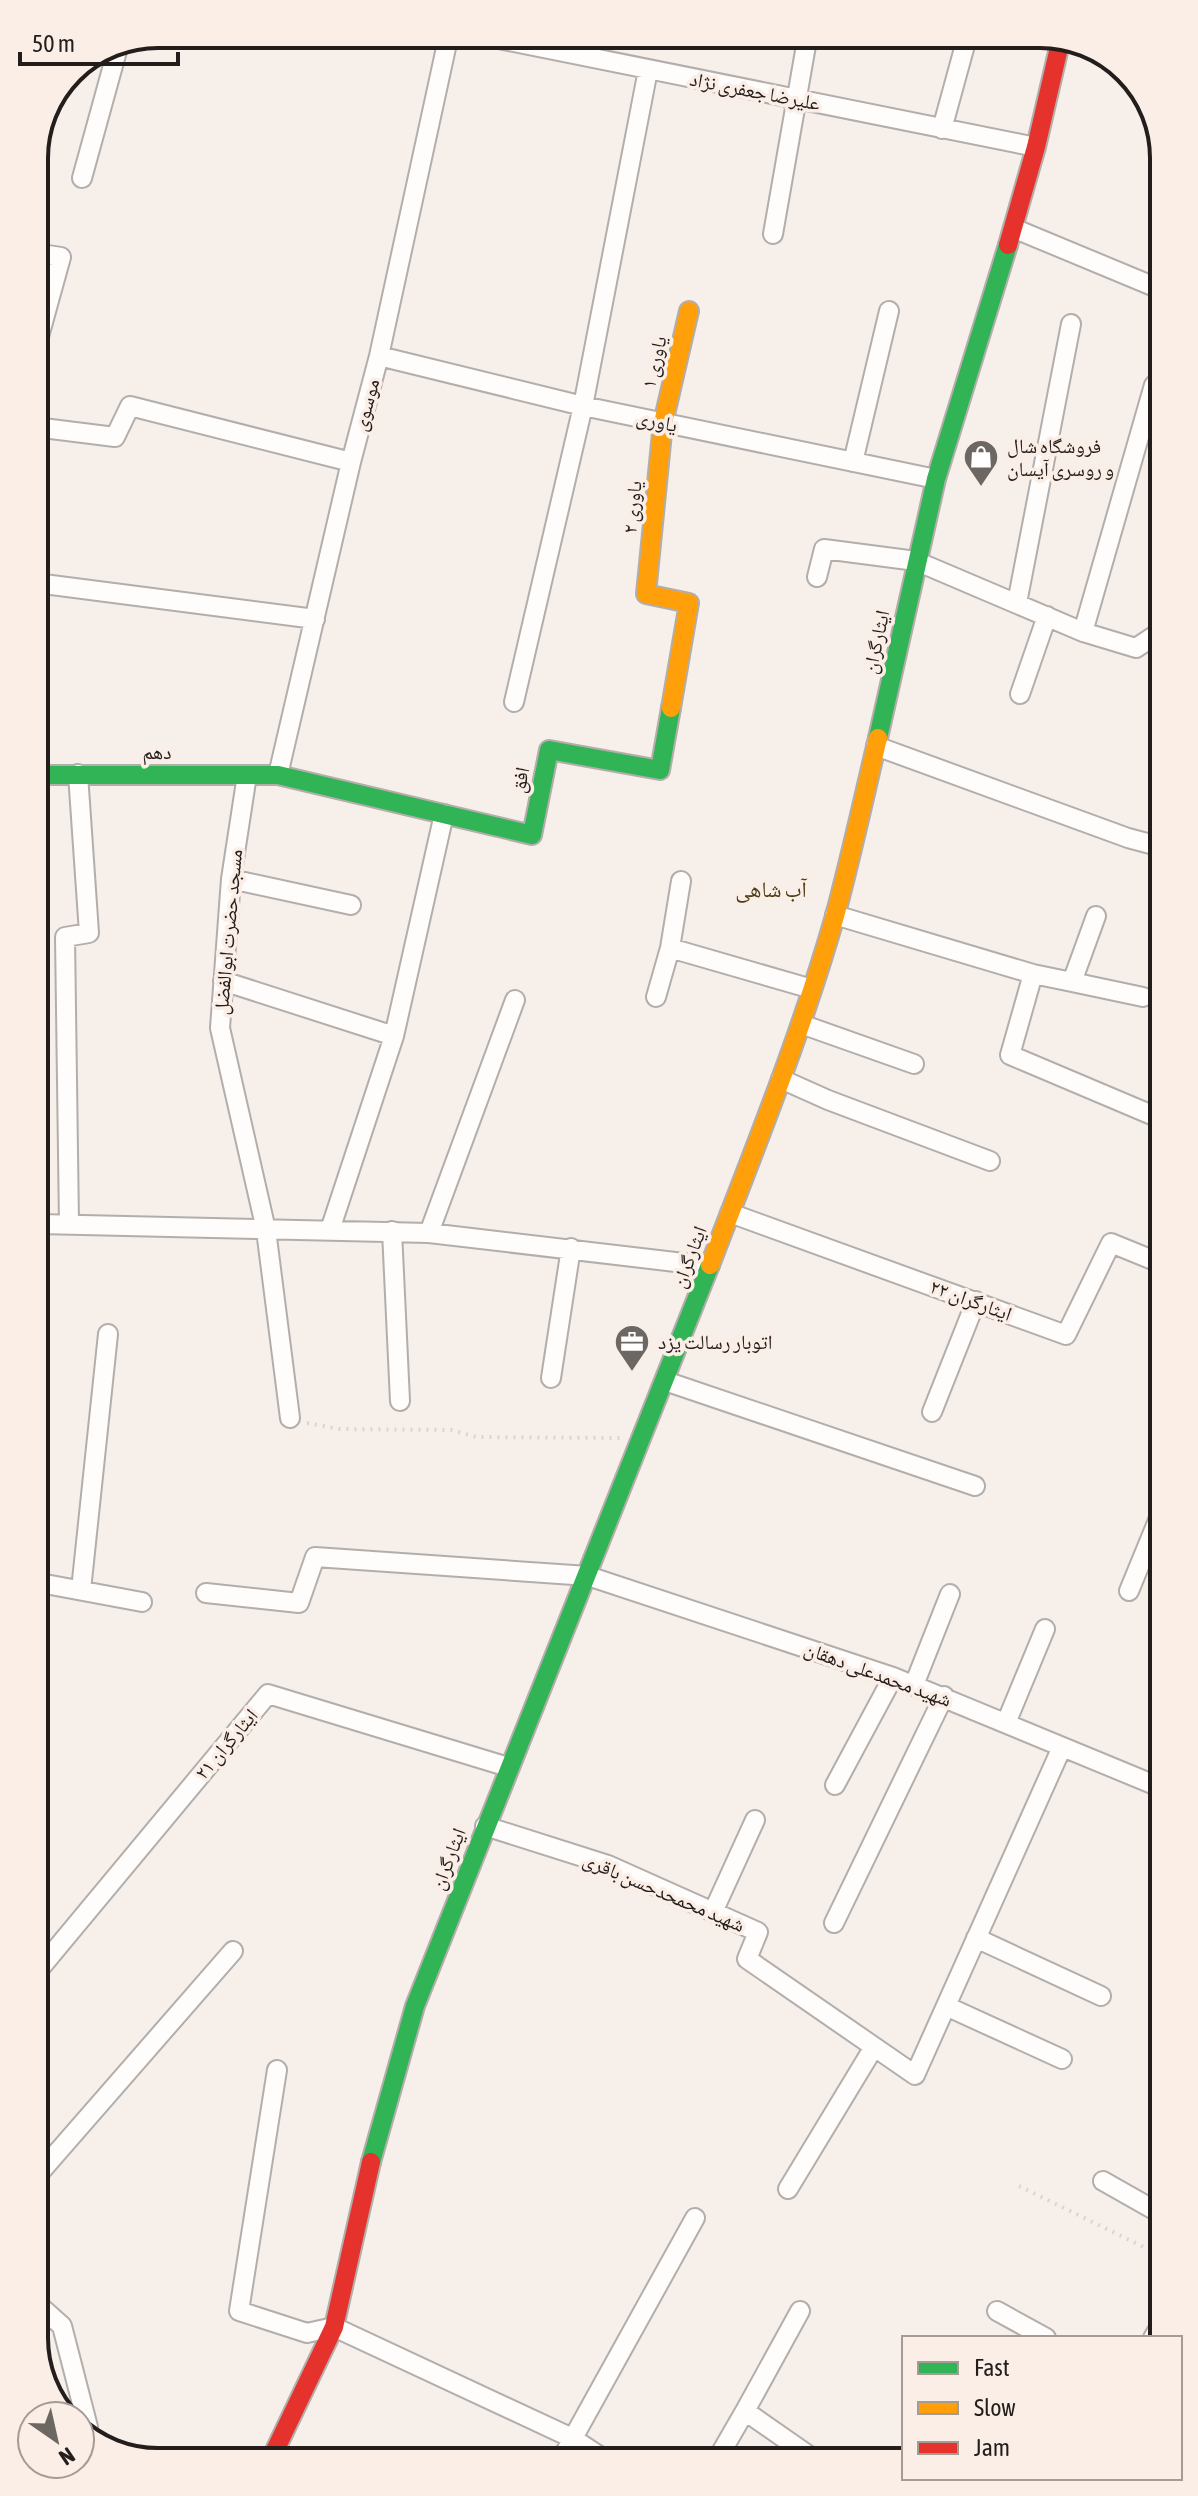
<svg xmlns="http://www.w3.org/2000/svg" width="1198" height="2496" viewBox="0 0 1198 2496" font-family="'Asap Condensed','Noto Naskh Arabic',sans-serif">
  <rect width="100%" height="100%" fill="#f6efea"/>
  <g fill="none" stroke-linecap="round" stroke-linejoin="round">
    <defs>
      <path id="street" d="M474,34l562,113
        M942,129l26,-95
        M82,178l35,-127
        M1013,228l142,59
        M773,234l35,-200
        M35,253l26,4 -26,94
        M379,356l204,50 353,73
        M35,427l80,10 15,-31 221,56
        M853,462l36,-151
        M817,577l7,-28 92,12 167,71 53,16 21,-14
        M36,583l279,36
        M1017,603l54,-279
        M1083,632l71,-247
        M1020,694l27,-78
        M514,702l69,-296 65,-336
        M876,746l252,92 30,8
        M247,775l-16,104 -11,149 46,202 24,188
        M278,775l73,-313 28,-106 70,-322
        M231,879l120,26
        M835,915l198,59 39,8 24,-66
        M670,948l11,-67
        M1033,974l-23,81 149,63
        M223,981l171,55
        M1072,982l71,15
        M656,997l14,-49 142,41
        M801,1024l113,40
        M781,1079l47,21 162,61
        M730,1213l336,122 45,-92 49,20
        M39,1224l390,9 280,33
        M69,1224l-4,-287 24,-4 -11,-159
        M330,1230l64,-194 50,-222
        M392,1231l8,170
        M429,1233l86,-233
        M551,1378l20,-130
        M665,1381l310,105
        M932,1412l44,-111
        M40,1583l102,19
        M81,1590l27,-256
        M1129,1591l32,-78
        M206,1593l93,10 16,-46 273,19 305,101 269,111
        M914,1685l36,-91
        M1006,1723l39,-94
        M835,1785l58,-108
        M485,1826l123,39 150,67 -11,27 168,116 147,-328
        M713,1912l42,-92
        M834,1923l110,-227
        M976,1938l125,58
        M42,1966l226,-272 240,73
        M946,2006l116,53
        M277,2070l-38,241 68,22 27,-6 238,111 29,19
        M42,2170l191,-219
        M1103,2181l60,34
        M788,2189l86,-142
        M43,2309l19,17 26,101 -2,11
        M997,2311l49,27
        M1153,2338l11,-19
        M745,2411l55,-100
        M719,2456l26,-45 63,44
        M562,2458l133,-240"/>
      <path id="fast" d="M878,738l58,-259 72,-234
        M37,775h241l254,60 17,-85 111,20 11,-62
        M371,2162l44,-156 295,-741"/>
      <path id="slow" d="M671,708l18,-105 -43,-9 17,-171 26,-112
        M710,1265c44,-115 91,-230 125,-349 16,-59 29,-119 43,-178"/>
      <path id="jam" d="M1008,245l28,-98 25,-108
        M270,2461l64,-134 37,-165"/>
    </defs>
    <use href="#street" stroke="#b3aeab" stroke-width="22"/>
    <use href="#fast" stroke="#b3aeab" stroke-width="22"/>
    <use href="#slow" stroke="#b3aeab" stroke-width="22"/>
    <use href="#jam" stroke="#b3aeab" stroke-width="22"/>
    <path stroke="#d7d6d5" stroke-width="4" stroke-dasharray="2 6" stroke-linecap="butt" d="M307,1423l32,6 112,1 25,7 145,1
      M1019,2186l145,71"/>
    <use href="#street" stroke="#fefdfc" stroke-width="18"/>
    <use href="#fast" stroke="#30b455" stroke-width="18"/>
    <use href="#slow" stroke="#ff9f0a" stroke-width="18"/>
    <use href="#jam" stroke="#e5322d" stroke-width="18"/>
  </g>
  <defs>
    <symbol id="shop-pin" viewBox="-11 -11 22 30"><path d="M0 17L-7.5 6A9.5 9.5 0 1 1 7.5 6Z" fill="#6d6764" stroke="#faeee6"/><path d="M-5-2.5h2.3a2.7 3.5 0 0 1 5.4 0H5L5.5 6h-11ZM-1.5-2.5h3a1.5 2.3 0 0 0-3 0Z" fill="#fff"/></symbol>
    <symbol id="office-pin" viewBox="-11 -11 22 30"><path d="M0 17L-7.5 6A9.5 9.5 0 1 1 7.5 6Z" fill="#6d6764" stroke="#faeee6"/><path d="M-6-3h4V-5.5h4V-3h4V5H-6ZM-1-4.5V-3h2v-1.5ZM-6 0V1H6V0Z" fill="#fff"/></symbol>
  </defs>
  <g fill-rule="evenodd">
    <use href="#shop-pin" x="961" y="437" width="40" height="54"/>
    <use href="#office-pin" x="612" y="1322" width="40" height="54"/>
  </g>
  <g text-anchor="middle" stroke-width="7" stroke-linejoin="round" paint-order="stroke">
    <g font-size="20" fill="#231e1c" stroke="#faeee6">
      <text transform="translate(755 91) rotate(11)" y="7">علیرضا جعفری نژاد</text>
      <text transform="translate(654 362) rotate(-77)" y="7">یاوری ۱</text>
      <text transform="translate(366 405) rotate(-75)" y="7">موسوی</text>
      <text transform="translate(657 421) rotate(12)" y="7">یاوری</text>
      <text transform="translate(632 507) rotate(-84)" y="7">یاوری ۲</text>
      <text transform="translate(876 642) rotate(-78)" y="7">ایثارگران</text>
      <text x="157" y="759">دهم</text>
      <text transform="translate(520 780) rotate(-79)" y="7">افق</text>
      <text transform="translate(228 932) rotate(-85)" y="7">مسجد حضرت ابوالفضل</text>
      <text transform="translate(689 1257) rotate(-69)" y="7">ایثارگران</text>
      <text transform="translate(971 1300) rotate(20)" y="7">ایثارگران ۲۲</text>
      <text transform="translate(878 1674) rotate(20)" y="7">شهید محمدعلی دهقان</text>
      <text transform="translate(226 1744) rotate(-50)" y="7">ایثارگران ۲۱</text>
      <text transform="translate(448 1859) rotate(-69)" y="7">ایثارگران</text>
      <text transform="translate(664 1892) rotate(23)" y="7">شهید محمحدحسن باقری</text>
    </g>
    <g font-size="20" fill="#231e1c" stroke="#faeee6" text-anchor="start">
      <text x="1007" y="453">فروشگاه شال<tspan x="1007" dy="23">و روسری آیسان</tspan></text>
      <text x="658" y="1349">اتوبار رسالت یزد</text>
    </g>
    <g font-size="22" fill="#4a3e15" stroke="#faeee6">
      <text x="771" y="897">آب شاهی</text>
    </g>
  </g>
  <path d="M0 0H1198V2496H0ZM158 48H1040A110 110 0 0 1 1150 158V2338A110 110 0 0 1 1040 2448H158A110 110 0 0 1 48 2338V158A110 110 0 0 1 158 48Z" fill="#faeee6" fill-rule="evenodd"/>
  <path fill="none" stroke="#231e1c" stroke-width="4" d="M158 48H1040A110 110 0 0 1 1150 158V2338A110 110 0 0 1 1040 2448H158A110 110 0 0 1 48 2338V158A110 110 0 0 1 158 48Z"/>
  <rect x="902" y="2336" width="280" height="144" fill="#faeee6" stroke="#a49b95" stroke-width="2"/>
  <rect x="918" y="2362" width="40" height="12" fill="#30b455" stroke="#a49b95" stroke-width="2"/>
  <text x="974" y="2376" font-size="24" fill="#231e1c">Fast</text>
  <rect x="918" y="2402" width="40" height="12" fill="#ff9f0a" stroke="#a49b95" stroke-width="2"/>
  <text x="974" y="2416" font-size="24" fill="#231e1c">Slow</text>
  <rect x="918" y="2442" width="40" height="12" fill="#e5322d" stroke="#a49b95" stroke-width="2"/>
  <text x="974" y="2456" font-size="24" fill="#231e1c">Jam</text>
  <g transform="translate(56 2440) rotate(146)"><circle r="38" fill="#faeee6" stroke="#a49b95" stroke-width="2"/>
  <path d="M0-6L14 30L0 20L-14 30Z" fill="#6d6764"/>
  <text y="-12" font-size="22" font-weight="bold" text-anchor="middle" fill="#231e1c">N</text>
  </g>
  <path d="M20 52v12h158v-12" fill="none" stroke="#231e1c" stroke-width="4"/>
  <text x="32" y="52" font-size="24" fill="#231e1c" stroke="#faeee6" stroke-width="6" paint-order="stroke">50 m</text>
</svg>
